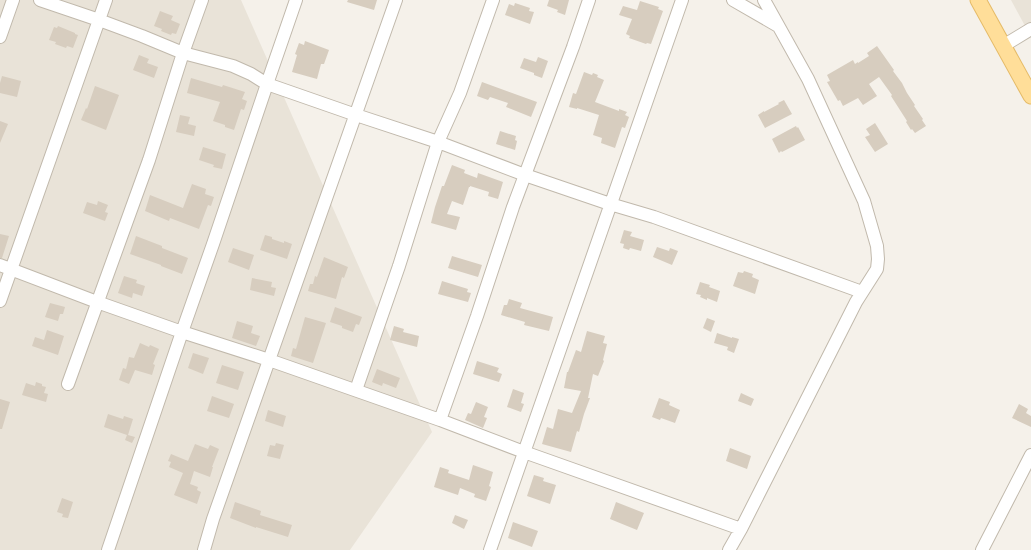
<svg xmlns="http://www.w3.org/2000/svg" width="1031" height="550" viewBox="0 0 1031 550" font-family="'Noto Sans',sans-serif">
  <rect width="100%" height="100%" fill="#f5f1ea"/>
  <path fill="#e9e3d8" d="M0,0h241l191,432 -82,118h-350z
    M1011,0h20v37z"/>
  <path fill="#d7cdbf" d="M348,0h29l-3,10 -27,-8z
    M549,0h20l-4,15 -8,-3 1,-2 -11,-4z
    M640,1l19,6 -1,2 5,2 -12,33 -4,-1 -1,1 -17,-6 1,-2 -4,-2 6,-15 -13,-4 4,-9 14,4z
    M515,3l15,5 -1,3 5,1 -4,12 -25,-9 4,-11 5,2z
    M160,11l13,5 -2,4 9,4 -4,10 -4,-1 -1,2 -10,-4 1,-2 -8,-3z
    M58,26l17,7v1l3,1 -5,13 -6,-2 -1,2 -11,-4 1,-2 -7,-2 5,-13 3,1z
    M305,41l24,9 -5,14h-3l-4,15 -25,-7 5,-17 -2,-1 4,-11 5,2z
    M877,46l17,24 -1,1 9,12 5,10 8,12 -1,1 9,13 -1,1 4,6 -11,7 -3,-4 -1,1 -5,-8 1,-1 -16,-25 1,-1 -13,-18 -10,7 8,12 -14,9 -5,-7 -15,8 -3,-6 -2,1 -11,-19 3,-1 -3,-6 26,-15 2,4 3,-2v1l11,-7 -2,-3z
    M139,55l10,4 -2,4 11,4 -4,11 -21,-8z
    M538,57l10,4 -6,17 -8,-3v-2l-14,-5 4,-10 12,4z
    M584,72l8,3 1,-2 5,2 -1,2 7,3 -9,22 24,9v-2l8,3 -2,3 4,2 -4,11 -3,-1 -7,21 -14,-5 1,-5 -9,-3 6,-20 -22,-7v1l-8,-2 4,-14 3,1z
    M2,76l19,5 -4,16 -17,-4v-10z
    M191,78l31,9 1,-2 22,7 -3,7 5,2 -3,9 -3,-1 -7,21 -9,-3v-2l-12,-4 7,-19 -33,-9z
    M482,82l55,20 -6,15 -25,-10 2,-4 -18,-6 -2,3 -11,-4z
    M95,86l24,9 -13,35 -25,-10 5,-12 1,1z
    M784,100l8,14 -27,14 -7,-13 6,-4v1l15,-8 -1,-1z
    M180,115l10,2 -2,7 8,2 -2,10 -18,-4z
    M0,121l8,3 -8,19z
    M875,123l13,21 -13,8 -10,-15 5,-2 -4,-6z
    M796,126l1,2 1,-1 7,13 -23,12 -1,-1 -2,2 -7,-14z
    M500,131l16,5 -1,4 2,1 -2,9 -19,-6z
    M203,147l23,7 -4,15 -9,-2 1,-2 -15,-5z
    M452,165l13,5 -1,3 13,5 1,-5 25,9 -5,17 -10,-3 1,-4 -19,-6v1h-1l-6,18 -11,-4 -5,13 13,3 -4,13 -25,-7 4,-16 7,-21h2z
    M192,184l14,5 -1,5 9,3 -3,9 -3,-1 -9,24 -29,-11 -1,3 -24,-10 5,-16 33,13z
    M98,201l10,4 -3,7 3,1 -3,8 -22,-8 4,-11 10,3z
    M624,230l8,2 -2,4 14,4 -3,11 -11,-3 -1,2 -6,-2 1,-4 -4,-1z
    M0,234l9,2 -7,22h-2z
    M265,235l7,2v2l12,4v-2l8,3 -5,15 -27,-9z
    M136,236l26,10v2l26,10 -6,16 -21,-8v-1l-31,-11z
    M657,247l12,4 1,-3 8,3 -6,14 -19,-8z
    M233,248l21,7 -5,15 -21,-8z
    M452,256l30,9 -4,12 -30,-9z
    M324,257l24,10 -4,11 -2,-1 -6,22 -28,-8 2,-7h3l2,-8 2,1z
    M744,271l9,3 -1,3 7,3 -4,14 -22,-8 5,-14 5,1z
    M124,276l13,4 -1,3 9,3 -3,10 -9,-3 -1,5 -14,-5z
    M252,278l20,4 -1,5 5,1 -2,8 -24,-6z
    M442,281l26,8 -1,3 4,1 -3,9 -30,-8z
    M700,282l10,3 -1,2 11,4 -3,11 -10,-4v2l-7,-3 1,-2 -5,-1z
    M509,299l13,4 -2,5 33,9 -4,14 -25,-6 1,-3 -24,-7 3,-10h3z
    M50,303l15,4 -2,7h-3l-2,7 -13,-4z
    M335,307l27,10 -3,8 -3,-1 -3,8 -11,-4v-2l-12,-4z
    M305,317l21,6 -13,40 -22,-7 2,-8 3,1z
    M707,318l8,3 -4,11 -8,-4z
    M237,321l16,5 -2,7 9,3 -4,10 -24,-8z
    M394,326l10,3 -1,3 16,4 -2,11 -27,-7z
    M47,330l17,6 -6,19 -26,-9 3,-9 9,3z
    M587,331l18,5 -2,7 4,1 -4,16 1,1 -6,15 -5,-2 -5,24h2l-6,16 -5,18 -2,-1 -6,21 -29,-8 5,-17 6,2 5,-20 14,4 9,-22 -17,-3 3,-16h1l8,-22 5,2z
    M717,333l15,5v-1l7,2 -5,14 -7,-3 1,-3 -14,-4z
    M140,343l9,4 1,-2 9,4 -6,15 2,1 -3,10 -17,-5 -6,14 -10,-4 4,-12 3,1 3,-12 5,1z
    M193,353l16,5 -6,16 -15,-6z
    M477,361l22,7 -2,4 5,2 -3,8 -26,-8z
    M222,365l22,7 -6,18 -22,-7z
    M377,369l23,9 -4,10 -13,-5 -1,3 -10,-4z
    M36,382l6,2v2l4,1 -2,6 4,1 -2,8 -24,-7 4,-12 9,3z
    M513,389l11,4 -3,10 3,1 -3,8 -14,-5z
    M741,393l13,6 -3,7 -13,-5z
    M212,396l22,8 -5,14 -22,-7z
    M659,398l11,4 -1,3 11,5 -5,13 -14,-5 -1,2 -8,-3z
    M0,399l10,3 -8,27h-2z
    M476,402l12,5 -4,10 3,1 -4,10 -18,-8 3,-7 3,1z
    M1019,404l9,5 -2,4 5,3v11l-19,-9z
    M268,410l18,6 -3,11 -18,-6z
    M108,414l15,5 1,-3 9,3 -5,16 7,2 -3,6 -7,-3 2,-5 -23,-8z
    M276,443l8,2 -4,14 -13,-3 3,-11 5,1z
    M195,444l13,5 2,-4 9,4 -7,18h1l-3,10 -16,-6 -4,13 8,3 -1,3 4,2 -4,12 -23,-9 9,-22 -14,-6 2,-5 -3,-1 3,-7 17,7z
    M730,448l21,8 -4,13 -21,-8z
    M473,465l20,7 -4,14 2,1 -5,14 -12,-4 1,-3 -15,-6 -2,7 -24,-8 6,-20 9,3 -1,3 21,7z
    M534,475l10,3 -1,3 13,4 -6,19 -23,-8z
    M62,498l11,4 -5,16 -6,-1 1,-3 -6,-2z
    M235,502l26,9 -1,4 32,10 -4,12 -32,-10v1l-26,-10z
    M616,502l28,11 -7,17 -27,-11z
    M455,515l13,5 -4,9 -12,-6z
    M513,522l25,9 -6,16 -24,-9z"/>
  <g fill="none" stroke-linecap="round" stroke-linejoin="round">
    <defs>
      <path id="minor" d="M40,0l59,20 43,16 41,17 50,13 18,8 16,10 89,31 82,27 87,33 85,29 44,13 208,75
        M733,0l45,26
        M0,37l13,-37
        M1003,46l28,-17
        M0,265l97,37 85,30 87,28 171,60 84,32 217,77
        M0,301l106,-301
        M68,384l81,-224 34,-107 19,-53
        M356,390l43,-124 39,-124 22,-49 33,-93
        M440,420l37,-104 36,-109 60,-160 16,-47
        M108,550l74,-218 31,-88 54,-160 29,-84
        M204,550l9,-31 183,-519
        M490,550l192,-550
        M729,550l12,-21 115,-227 21,-33 1,-10 -1,-13 -13,-45 -56,-122 -44,-79
        M982,550l49,-95"/>
      <path id="major" d="M978,0l53,96"/>
    </defs>
    <use href="#minor" stroke="#c1b9ac" stroke-width="14"/>
    <use href="#major" stroke="#e5bb68" stroke-width="17"/>
    <use href="#minor" stroke="#fff" stroke-width="12"/>
    <use href="#major" stroke="#ffde99" stroke-width="15"/>
  </g>
</svg>
